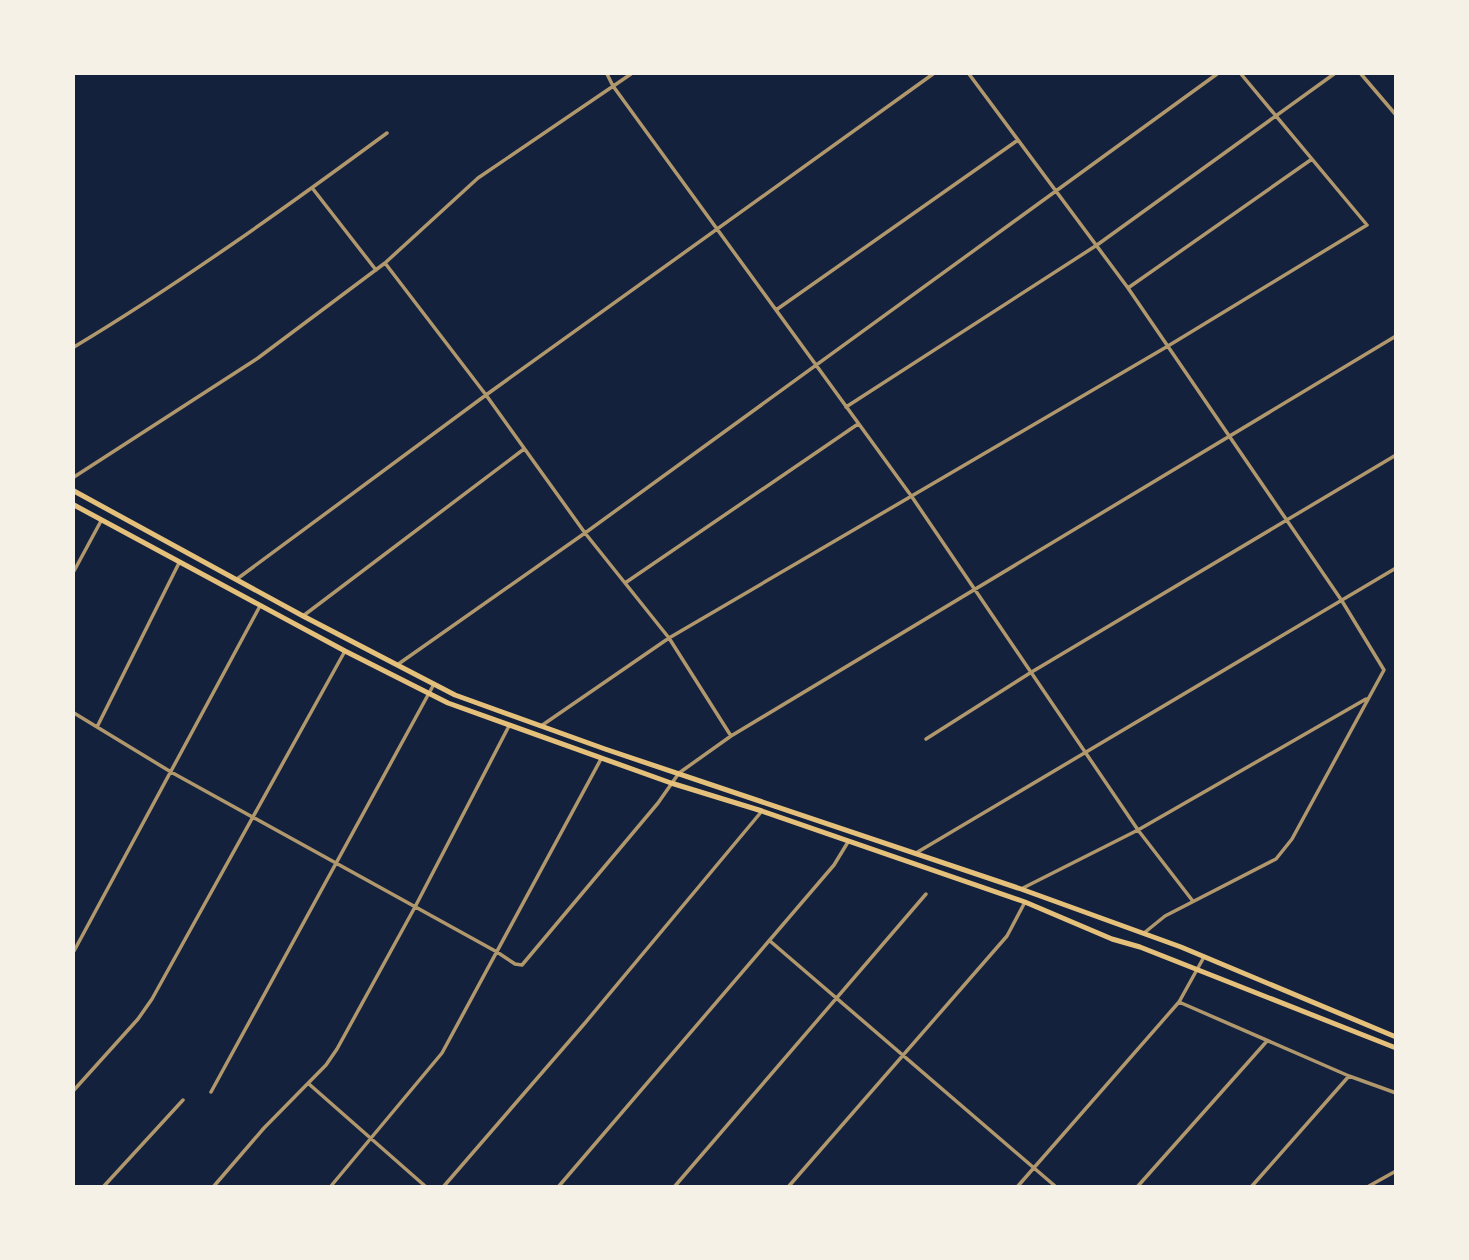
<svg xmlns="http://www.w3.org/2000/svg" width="1469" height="1260" viewBox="0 0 1469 1260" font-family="Barlow,sans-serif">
  <rect width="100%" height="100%" fill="#14213d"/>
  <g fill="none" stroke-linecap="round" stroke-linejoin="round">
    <path stroke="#b1986c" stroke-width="3.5" d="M607,74l6,12 299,411 226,333 54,70
      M969,74l159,214 214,313 42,69 -92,169 -16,20 -111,57 -21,17
      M1361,74l35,41
      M313,189l63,81
      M385,263l101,132 99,138 84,105 62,98
      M1128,288l184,-129
      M776,310l242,-170
      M74,347c108,-65 211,-139 313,-214
      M846,407l251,-162 237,-171
      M74,477l184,-119 127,-95 93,-85 153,-104
      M74,571l27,-50
      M237,579l249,-184 447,-321
      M625,583l233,-159
      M303,616l221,-167
      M397,665l188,-132 632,-459
      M74,713l97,59 326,180 18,12 7,1 136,-162 21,-30 52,-37 665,-400
      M541,726l128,-88 499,-292 199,-121 -126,-151
      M97,727l82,-164
      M926,739l104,-66 366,-218
      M916,853l480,-285
      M1021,889l117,-59 228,-131
      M770,941l285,245
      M74,951l186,-345
      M1179,1002l170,74 47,17
      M309,1084l116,102
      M74,1090l64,-71 14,-20 193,-348
      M211,1092l223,-408
      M104,1186l79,-86
      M214,1186l50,-58 62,-63 11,-16 78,-142 94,-181
      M331,1186l111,-133 159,-294
      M444,1186l141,-163 177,-212
      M559,1186l275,-321 14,-23
      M675,1186l251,-292
      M789,1186l218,-250 18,-34
      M1018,1186l161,-184 25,-45
      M1138,1186l129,-145
      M1252,1186l97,-110
      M1369,1186l27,-15"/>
    <path stroke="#e5c07b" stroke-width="5" d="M74,491l229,125 152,79 150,54 416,140 160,58 215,90
      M74,505l271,146 103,52 223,80 91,28 263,91 87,37 28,8 256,101"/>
  </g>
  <rect width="1469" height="1260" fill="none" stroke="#f6f1e7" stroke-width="150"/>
</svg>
